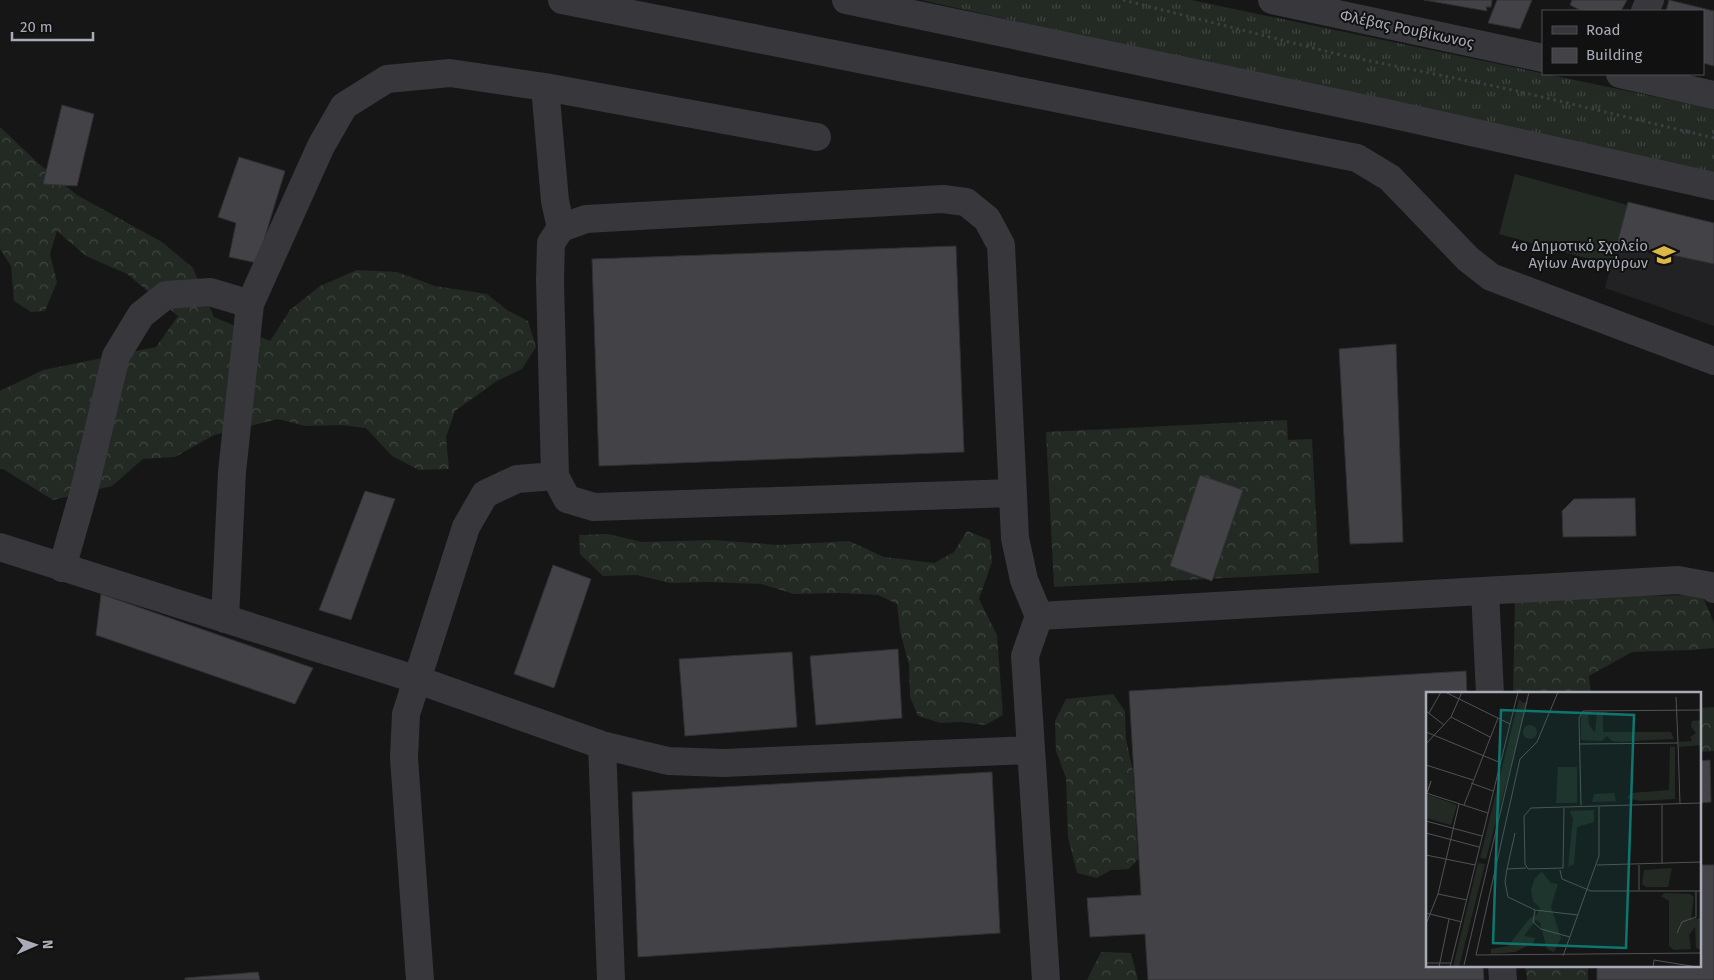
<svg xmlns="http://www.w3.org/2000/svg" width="1714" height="980" viewBox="0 0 1714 980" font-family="'Fira Sans',sans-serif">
  <defs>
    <pattern id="grass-tufts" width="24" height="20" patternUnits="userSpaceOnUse" patternTransform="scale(1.25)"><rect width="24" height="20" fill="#222a23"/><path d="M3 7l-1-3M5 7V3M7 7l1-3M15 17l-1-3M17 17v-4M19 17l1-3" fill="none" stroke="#3f4641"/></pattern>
    <pattern id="forest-crowns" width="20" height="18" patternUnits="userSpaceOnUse" patternTransform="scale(1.25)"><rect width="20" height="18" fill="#222a23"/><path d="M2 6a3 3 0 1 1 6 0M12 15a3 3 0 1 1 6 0" fill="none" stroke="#3f4641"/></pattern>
  </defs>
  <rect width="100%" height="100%" fill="#161617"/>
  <path fill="#222224" d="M1628,202l86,21v103l-109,-38z"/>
  <path fill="url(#grass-tufts)" d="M921,0h270l523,109v69z"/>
  <path fill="url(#forest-crowns)" d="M0,127l38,36 39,32 85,47 31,26 21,49 56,24 20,-31 30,-24 37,-16 40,2 38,14 52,8 20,16 21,11 8,26 -14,22 -25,12 -42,30 -9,26 3,32 -30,1 -27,-14 -26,-28 -25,-3 -36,1 -27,-7 -64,16 -39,22 -32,2 -31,27 -59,14 -50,-31h-3v-78l43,-21 113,-23 22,-31 -51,-42 -41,-18 -29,-25 -7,23 7,28 -12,29 -14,1 -17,-11 -3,-35 -11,-17z
    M1287,420l1,20 24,-1 7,134 -265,14 -8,-155z
    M967,531l23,9 2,22 -13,37 18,36 6,80 -18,10 -25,-3 -19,1 -23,-7 -8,-19 -1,-32 -9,-34 -3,-27 -19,-9 -39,-2 -45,1 -33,-10 -53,-2 -38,1 -33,-8 -34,1 -23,-22 -1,-19 29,-1 34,8 72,-2 65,5 70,-4 35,16 50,6 20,-11z
    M1702,595l12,28v25l-23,2 -59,2 -43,24 2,18h-78l2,-96z
    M1113,694l12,17 1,28 7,32 5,88 -9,10 -18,1 -14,8 -20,-5 -9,-36 -2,-59 -10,-27 -1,-30 11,-22z
    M1714,707v44l-14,1v-44z
    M1101,952l30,1 7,27h-51z
    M1525,966h63v14h-61z"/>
  <path fill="#222a23" d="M1515,174l113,31 -17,60 -112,-31z"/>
  <path fill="#434347" stroke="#303033" d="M1424,0h68l-1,7h-5l1,4z
    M1497,0h35l-12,29 -32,-6z
    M1572,0h55l-6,11h-41v-1l-10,-5z
    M1669,0l45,11v55l-11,-3v-52h-37z
    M62,105l32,9 -17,72 -34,-2z
    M239,157l46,14 -28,92 -28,-6 7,-34 -18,-6z
    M1628,202l86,21v41l-56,-12 -1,2 -40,-10z
    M956,246l8,206 -365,14 -7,-207z
    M1396,344l7,198 -53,2 -11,-195z
    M1200,475l43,15 -31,91 -42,-15z
    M365,491l30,8 -44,121 -32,-10z
    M1635,498l1,38 -73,1 -1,-26 12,-12z
    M553,565l38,14 -37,109 -40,-14z
    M101,594l212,74 -18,36 -199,-69z
    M898,649l4,69 -86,7 -6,-69z
    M792,652l5,75 -112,9 -6,-77z
    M1466,671l1,23h-39v272h55l1,14h-336l-3,-46 -55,3 -3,-39 54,-3 -12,-204z
    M1710,760l1,42 -11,1v-42z
    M992,772l8,161 -362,24 -6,-165z
    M1700,865h14v115h-117v-14h103z
    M258,972l2,8h-75v-2z"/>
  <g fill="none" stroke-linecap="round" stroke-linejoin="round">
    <path stroke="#3d3e43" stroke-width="3" stroke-dasharray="2.5 4" stroke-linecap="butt" d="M1123,0l218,55 172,35 201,48"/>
    <path stroke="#37373c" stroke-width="28" d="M562,0l795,158 33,20 78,81 23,18 223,84
      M846,0l540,113 328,73
      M1272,0l271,58
      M1645,11l5,-11
      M1620,74l94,21
      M545,87l272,50
      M1013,493l-419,14 -27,-8 -12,-23 -5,-196 1,-37 10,-15 25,-9 357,-20 23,3 21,17 14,26 14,293 9,42 15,36 -14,40 21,324
      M0,547l418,133 184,65 66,16 55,2 308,-13
      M62,568l22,-77 32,-135 25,-41 25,-20 44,-3 40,12 71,-158 23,-40 43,-27 63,-6 95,14 10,114 6,27
      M1485,591l5,103
      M1039,616l639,-36 33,6 3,3
      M225,619l7,-147 18,-168
      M602,745l9,235
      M1502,966l1,14
      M420,980l-16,-222 2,-44 60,-187 19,-33 32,-15 38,-3"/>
  </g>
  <defs>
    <symbol id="school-bare" viewBox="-9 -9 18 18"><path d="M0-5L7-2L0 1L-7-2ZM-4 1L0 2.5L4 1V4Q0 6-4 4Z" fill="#ddb747" stroke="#111112" stroke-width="2.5" paint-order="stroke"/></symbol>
  </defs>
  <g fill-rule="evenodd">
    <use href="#school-bare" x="1648" y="239" width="32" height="32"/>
  </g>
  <g text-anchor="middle" stroke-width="4" stroke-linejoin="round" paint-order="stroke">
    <g font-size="15" fill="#a9acb6" stroke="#111112">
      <text transform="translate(1407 29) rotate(12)" y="5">Φλέβας Ρουβίκωνος</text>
    </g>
    <g font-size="15" fill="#a9acb6" stroke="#111112" text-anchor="end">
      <text x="1648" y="251">4ο Δημοτικό Σχολείο<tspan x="1648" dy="17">Αγίων Αναργύρων</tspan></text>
    </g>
  </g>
  <g transform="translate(1426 692)">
    <rect width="275" height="275" fill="#161617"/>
    <path d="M93,7l4,4 5,-2 -42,158 -6,-1zM0,102l31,11 -6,20 -25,-7zM52,171l7,1 -26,103h-6z" fill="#222a23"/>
    <path d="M162,20l1,13 6,8 2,-21h12l-6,2v18h68l3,7 -54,3 -8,-1 -5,-5 -5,5 -21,-1v-25zM274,28l1,25 -22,2v-5l13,-1 -2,-4 6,-4 -5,-6 1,-6zM244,54l5,1v52l-35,2 -13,-3 4,-5 38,-3zM132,75h19v36h-21zM188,101l2,8 -24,1 2,-8zM168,118v12l-17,5 -3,37 -6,3 5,-48 -3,-8zM246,176l-4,19h-22l-4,-3 2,-14zM116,180l9,11 7,1 -7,23 10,31 -7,14 -7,-3 -7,-26 -4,-3 -12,16 11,2 -2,5 -18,9 -24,2v-5l17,-3 22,-28 7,-3 3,-7 -7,-7 -2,-11 4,-12zM239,201l25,1 4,3 -3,22 10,-1v32l-5,-2 -1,-21 -6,8 2,14 -17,1 -5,-4v-45l-8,-5z" fill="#222a23"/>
    <path d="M97 40a7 7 0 1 1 14 0a7 7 0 1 1-14 0Z" fill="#222a23"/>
    <path fill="none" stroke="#515257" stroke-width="1" d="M19,0l65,32M132,0l-21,50 -17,17 -44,196 225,-2M250,5l2,46M0,19l18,14M3,21l12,-21M25,25l39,20M0,40l75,31M0,52l25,-27 11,-25M154,52l98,-1 2,61M0,73l47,15M45,91l22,8M0,101l62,20M1,101l4,-12 -3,9M38,113l34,-87M155,113l-2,-87 4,-7 118,-1M236,113v59M138,116l-1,60 -35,1 -3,-5 -1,-48 7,-8 170,-5M0,129l56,15M0,141l53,14M0,163l49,10M171,173l104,-3M100,176l-19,1 -2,13 3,15 27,13 -2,12 8,7 29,8M81,177l8,-36M134,178l2,9 29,12h110M213,198v-25M12,202l29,6M109,218l43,5M0,221l36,9M0,232l12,-30 21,-90M251,241l5,-11 14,-5v-26M137,264l36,-100v-49M0,271h25M38,273l65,-273M13,275l10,-48M24,275l68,-275M227,275l1,-7 43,7"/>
    <path fill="#0f766e" fill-opacity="0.15" stroke="#0f766e" stroke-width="2.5" d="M75,18l133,5 -8,233 -133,-5z"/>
    <rect width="275" height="275" fill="none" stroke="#a9acb6" stroke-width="2.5"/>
  </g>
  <rect x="1542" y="10" width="162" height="65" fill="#111112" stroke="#4e4f54"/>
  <rect x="1552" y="26" width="25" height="8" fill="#37373c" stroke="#4e4f54"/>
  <text x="1586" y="35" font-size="15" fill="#a9acb6">Road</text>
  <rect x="1552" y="48" width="25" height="15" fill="#434347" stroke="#4e4f54"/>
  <text x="1586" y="60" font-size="15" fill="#a9acb6">Building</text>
  <g transform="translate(35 945) rotate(88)" stroke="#111112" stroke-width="4" paint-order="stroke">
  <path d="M0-4L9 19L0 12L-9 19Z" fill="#a9acb6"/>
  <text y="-8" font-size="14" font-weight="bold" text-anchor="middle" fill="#a9acb6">N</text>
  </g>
  <path d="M12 32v8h81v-8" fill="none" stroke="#a9acb6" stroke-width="2.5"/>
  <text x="20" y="32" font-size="15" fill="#a9acb6" stroke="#111112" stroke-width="4" paint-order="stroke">20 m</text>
</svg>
